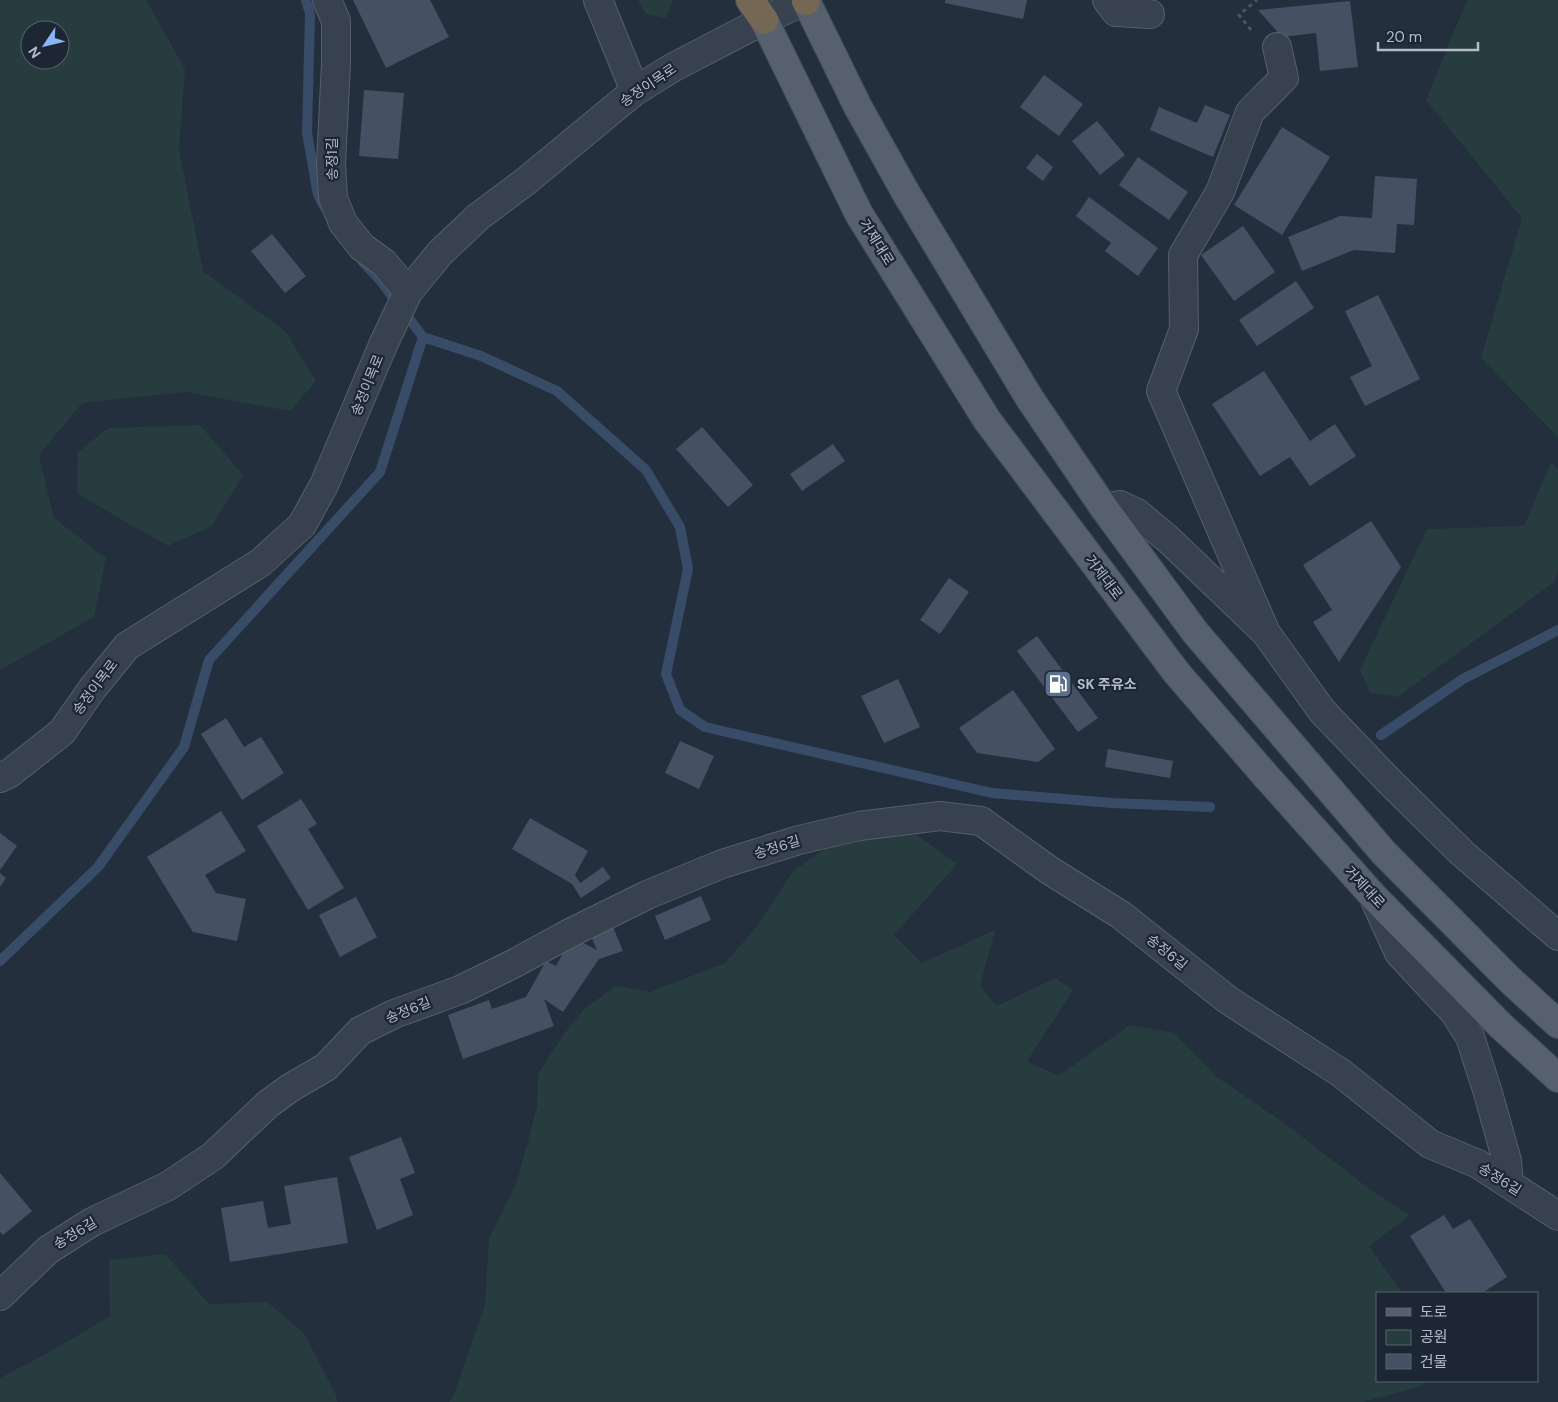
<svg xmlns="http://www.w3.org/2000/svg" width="1558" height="1402" viewBox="0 0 1558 1402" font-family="'DM Sans','Noto Sans KR',sans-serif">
  <rect width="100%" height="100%" fill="#242f3e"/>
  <path fill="#263c3f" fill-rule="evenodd" d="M0,0h146l39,69 -6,80 24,122 82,60 31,50 -26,30 -104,-19 -104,11 -43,52 15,63 52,40 -12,59 -94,53zM30,30h30v30h-30z
    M638,0h35l-7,18 -20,-4z
    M1467,0h91v437l-77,-79 41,-140 -96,-118z
    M200,425l43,50 -31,51 -44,20 -46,-26 -45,-27 1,-41 30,-24z
    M1551,462l7,8v100l-4,12 -156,115 -28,-4 -10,-23 67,-141 97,-3z
    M909,829l48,35 -63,71 28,28 73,-33 -15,56 17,20 58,-28 18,12 -46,71 31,15 72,-51 44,8 43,44 70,48 85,66 38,24 -41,31 33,47h-25v88h48l-3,5 -59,16h-914l4,-5 32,-92 4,-66 28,-58 20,-74 1,-33 26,-40 20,-25 32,-23 34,6 75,-29 33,-38 35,-54 40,-28z
    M165,1254l44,50 58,-2 37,31 32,62 1,7h-337v-24l55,-29 55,-33 -1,-56z"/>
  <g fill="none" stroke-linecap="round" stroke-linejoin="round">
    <path stroke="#394c67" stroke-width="10" d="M306,0l4,14 -3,119 11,62 7,13
      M362,261l17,18 44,58 58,19 76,35 89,79 34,57 8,42 -22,105 14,36 25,17 287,66 120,10 98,4
      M1381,735l82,-56 95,-49
      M0,961l98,-94 86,-120 25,-87 171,-188 43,-135"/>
  </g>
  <path fill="#455162" d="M353,0h77l19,37 -63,31z
    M945,0h82l-4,19 -78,-16z
    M1350,1l8,66 -38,4 -4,-38 -34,4 -24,-27z
    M1044,75l39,29 -24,32 -39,-29z
    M364,90l40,3 -6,66 -39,-3z
    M1205,105l25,10 -17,42 -63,-27 9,-23 38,16z
    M1097,121l28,34 -25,20 -28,-34z
    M1282,127l48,30 -48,78 -48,-30z
    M1037,154l16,13 -10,14 -17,-13z
    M1138,157l50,35 -19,28 -50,-35z
    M1375,176l42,3 -3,46 -17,-1 -2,29 -41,-3 -52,21 -14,-34 52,-21 32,2z
    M1089,197l69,51 -20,28 -33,-25 6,-8 -35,-27z
    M1243,226l32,46 -41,29 -33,-46z
    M272,234l34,42 -21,17 -34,-42z
    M1296,281l18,27 -57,38 -18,-26z
    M1378,295l42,84 -55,27 -15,-29 22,-11 -27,-55z
    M1264,371l46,70 25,-17 21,32 -46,30 -20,-29 -30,19 -48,-72z
    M702,427l51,58 -25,22 -52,-58z
    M833,444l12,17 -43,30 -12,-17z
    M1371,521l30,46 -62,95 -26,-40 19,-12 -29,-45z
    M949,578l20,14 -29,42 -20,-14z
    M1037,636l61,82 -20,14 -61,-81z
    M898,679l22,48 -36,16 -23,-47z
    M1013,690l42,59 -17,13 -61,-9 -18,-25z
    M226,718l18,29 17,-10 23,36 -42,27 -41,-66z
    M680,741l34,15 -15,33 -34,-16z
    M1108,749l65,12 -3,17 -65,-11z
    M301,799l16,25 -9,5 36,59 -36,22 -51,-84z
    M221,811l25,40 -41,24 11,18 30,6 -9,42 -44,-9 -46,-75z
    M530,818l58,33 -13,24 5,8 23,-16 8,11 -30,20 -9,-14 -60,-35z
    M0,833l17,13 -17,24z
    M0,873l6,5 -6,9z
    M701,896l10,24 -46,20 -10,-24z
    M356,897l21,40 -37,20 -21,-42z
    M611,922l12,29 -24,8 -36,53 -19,-13 10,27 -91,33 -15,-44 41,-15 3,9 34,-12 20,-36 10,5 16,-29 25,13 -8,-19z
    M401,1137l14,36 -15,6 13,36 -36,15 -28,-73z
    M0,1173l32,38 -29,24 -3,-3z
    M337,1177l11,66 -118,19 -9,-54 42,-7 5,27 23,-4 -7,-38z
    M1444,1215l9,14 17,-10 37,58 -25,16h-36l-36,-57z"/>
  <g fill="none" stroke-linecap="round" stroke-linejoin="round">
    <defs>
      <path id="minor" d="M327,0l9,21v43l-5,99 2,35 10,25 19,24 22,16 24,29
        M598,0l37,91
        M1107,0l9,12 34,2
        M1104,508l16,-3 17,8 32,27 97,93 56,78 68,71 72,71 96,83
        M1266,633l-105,-242 23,-62 -1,-74 37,-63 30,-80 34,-34 -7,-31
        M0,778l10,-5 52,-41 30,-43 35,-43 133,-83 42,-38 22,-40 59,-140 25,-53 32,-39 38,-36 48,-36 109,-90 37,-23 92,-48 42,-20
        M1374,898l25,55 56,60 15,24 18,56 19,68 2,23
        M0,1296l48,-46 44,-28 76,-36 45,-30 55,-52 22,-16 36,-21 34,-36 34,-17 66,-24 53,-26 57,-31 77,-38 75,-31 77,-24 60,-14 81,-10 41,5 68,49 72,45 107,85 113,73 89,71 48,20 80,52"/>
      <path id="major" d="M806,1l52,106 48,86 124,206 74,109 91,124 189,221 126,127 48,44
        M764,20l95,194 128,206 189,252 89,103 109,122 126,128 58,53"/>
      <path id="highway" d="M750,0l14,20
        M806,0v1"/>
    </defs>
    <use href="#minor" stroke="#565f6c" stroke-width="30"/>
    <use href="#major" stroke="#414a57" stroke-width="30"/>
    <use href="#highway" stroke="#434c59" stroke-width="30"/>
    <path stroke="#44595c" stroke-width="3" stroke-dasharray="4 4" stroke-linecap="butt" d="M1251,30l-12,-15 18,-15"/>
    <use href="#minor" stroke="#38414e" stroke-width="28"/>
    <use href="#major" stroke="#56606e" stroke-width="28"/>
    <use href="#highway" stroke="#746855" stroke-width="28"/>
  </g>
  <defs>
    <symbol id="fuel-square" viewBox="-11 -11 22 22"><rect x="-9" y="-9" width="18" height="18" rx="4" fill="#5c6f8a" stroke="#1d2633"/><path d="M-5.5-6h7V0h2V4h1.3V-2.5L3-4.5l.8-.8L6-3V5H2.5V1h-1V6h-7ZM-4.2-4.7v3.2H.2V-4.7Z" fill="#fff"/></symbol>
  </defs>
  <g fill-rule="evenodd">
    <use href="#fuel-square" x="1042" y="668" width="32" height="32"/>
  </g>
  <g text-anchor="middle" stroke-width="4.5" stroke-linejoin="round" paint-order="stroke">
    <g font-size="14" fill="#b4bcc9" stroke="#1d2633">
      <text transform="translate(648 85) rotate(-34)" y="5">송정이목로</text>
      <text transform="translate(332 159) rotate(-90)" y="5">송정1길</text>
      <text transform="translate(877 242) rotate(58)" y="5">거제대로</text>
      <text transform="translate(367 385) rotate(-68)" y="5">송정이목로</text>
      <text transform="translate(1104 577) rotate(53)" y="5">거제대로</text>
      <text transform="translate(95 687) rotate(-53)" y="5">송정이목로</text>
      <text transform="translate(777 847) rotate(-17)" y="5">송정6길</text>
      <text transform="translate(1365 887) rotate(47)" y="5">거제대로</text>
      <text transform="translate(1167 952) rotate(39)" y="5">송정6길</text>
      <text transform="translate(408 1010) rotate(-22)" y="5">송정6길</text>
      <text transform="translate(1500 1179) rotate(32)" y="5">송정6길</text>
      <text transform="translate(75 1233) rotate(-31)" y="5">송정6길</text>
    </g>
    <g font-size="14" font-weight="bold" fill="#b4bcc9" stroke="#1d2633" text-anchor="start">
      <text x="1077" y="689">SK 주유소</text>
    </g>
  </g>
  <rect x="1376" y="1292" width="162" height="90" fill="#1d2633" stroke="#59626f"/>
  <rect x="1386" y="1308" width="25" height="8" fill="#56606e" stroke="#59626f"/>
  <text x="1420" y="1317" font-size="15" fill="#b4bcc9">도로</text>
  <rect x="1386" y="1330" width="25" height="15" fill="#263c3f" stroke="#59626f"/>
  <text x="1420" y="1342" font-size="15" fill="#b4bcc9">공원</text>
  <rect x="1386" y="1354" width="25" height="15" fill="#455162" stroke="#59626f"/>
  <text x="1420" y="1367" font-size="15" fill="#b4bcc9">건물</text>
  <g transform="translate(45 45) rotate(235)"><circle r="24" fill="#1d2633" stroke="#59626f"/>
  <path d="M0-4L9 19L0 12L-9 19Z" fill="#8ab4f8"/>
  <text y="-8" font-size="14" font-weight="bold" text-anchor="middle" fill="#b4bcc9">N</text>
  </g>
  <path d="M1378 42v8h100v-8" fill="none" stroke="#b4bcc9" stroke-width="2.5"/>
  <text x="1386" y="42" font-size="15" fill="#b4bcc9" stroke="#1d2633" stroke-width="4" paint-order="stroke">20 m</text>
</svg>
